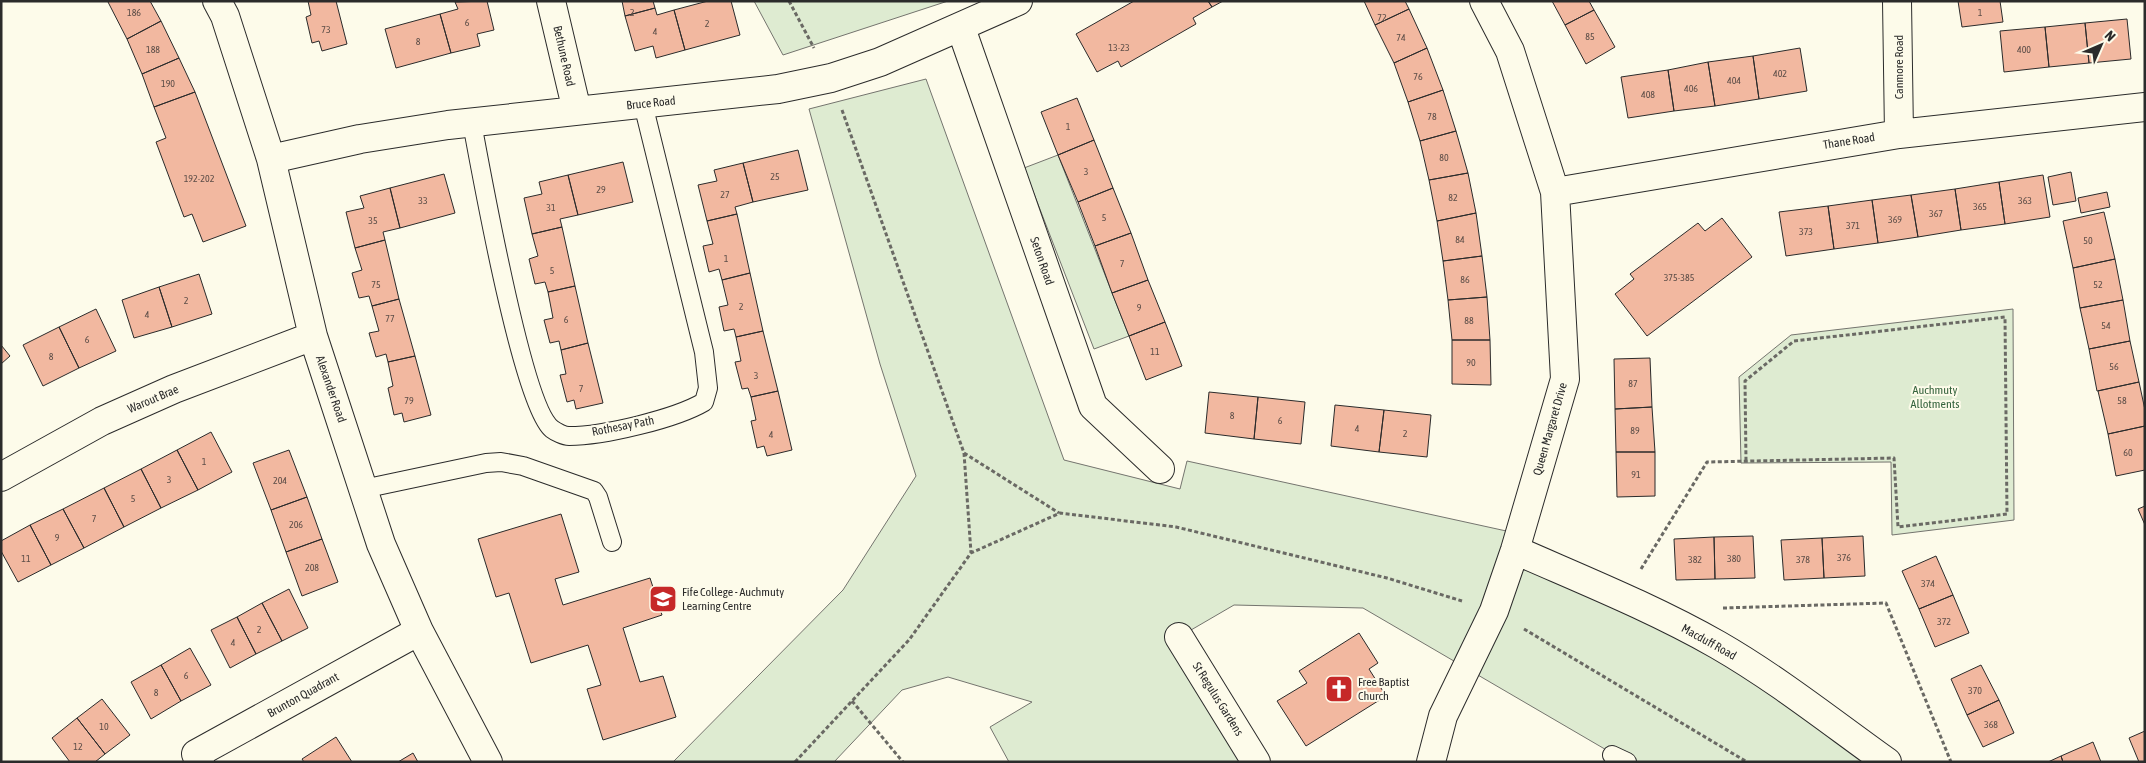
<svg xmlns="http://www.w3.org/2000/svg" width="2146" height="763" viewBox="0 0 2146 763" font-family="'Asap Condensed',sans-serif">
  <rect width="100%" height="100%" fill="#fdfbea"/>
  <path fill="#deebd1" stroke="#74746e" d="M754,1h194l-165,54z
    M926,79l138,381 116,29 7,-28 333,73 -5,15 203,97 171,116h-262l-264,-154 -129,-3 -55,32 77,125h-247l-19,-35 42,-25 -84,-25 -46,13 -68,72h-161l170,-172 73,-114 -36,-112 -71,-255z
    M1058,155l71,181 -35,13 -70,-181z
    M2013,309l1,211 -122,15 -1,-73 -150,1 -2,-86 52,-42z"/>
  <path fill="#f2b8a0" stroke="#2b2b2b" d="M110,1h40l11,20 -34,18 -19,-37z
    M308,1h28l11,43 -25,7 -3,-10 -7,2 -6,-26 5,-2z
    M487,1l7,29 -17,4 3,12 -29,7 -11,-39 18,-5 -3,-7z
    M622,1h31l2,7 -30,8z
    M708,1h23l9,34 -55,15 -11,-40z
    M1134,1h74l4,6 -19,11 3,6 -75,43 -3,-6 -21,11 -21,-38z
    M1208,1h15l-11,6z
    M1364,1h41l4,8 -34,16z
    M1552,1h37l5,9 -29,15z
    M1958,1h42l3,21 -41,5z
    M655,8l2,7 17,-5 11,40 -29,8 -3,-12 -18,5 -10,-35z
    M1409,9l18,39 -33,15 -19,-38z
    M1594,10l21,37 -29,17 -21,-39z
    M440,14l11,39 -55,15 -11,-39z
    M2127,19l4,40 -42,4 -4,-40z
    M161,21l18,37 -37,16 -15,-35z
    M2085,23l4,40 -40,4 -4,-40z
    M2045,27l4,40 -45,5 -4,-41z
    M1427,48l16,42 -35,12 -14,-39z
    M1800,48l7,43 -48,8 -6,-43z
    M1753,56l6,43 -44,7 -7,-44z
    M179,58l16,34 -41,15 -12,-33z
    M1708,62l7,44 -41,5 -6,-41z
    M1668,70l6,41 -46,7 -7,-41z
    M1443,90l13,41 -36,10 -12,-39z
    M195,92l51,134 -43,16 -11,-28 -8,3 -28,-75 10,-4 -12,-31z
    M1077,98l17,42 -36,15 -17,-43z
    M1456,131l12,42 -39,7 -9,-39z
    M1094,140l19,48 -35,14 -20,-47z
    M798,150l10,40 -55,12 -10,-39z
    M623,162l10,40 -55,13 -10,-40z
    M743,163l10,39 -18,5 2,7 -30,7 -9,-36 19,-4 -3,-11z
    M2071,172l5,29 -23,4 -5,-28z
    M1468,173l8,40 -39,8 -8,-41z
    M444,174l11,39 -55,15 -10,-40z
    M568,175l10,40 -18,4 2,8 -30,7 -8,-36 18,-4 -3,-12z
    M2043,175l7,42 -45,7 -6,-42z
    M1999,182l6,42 -44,6 -6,-41z
    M390,188l10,40 -17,4 2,8 -30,8 -9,-36 18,-4 -4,-12z
    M1113,188l18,45 -36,13 -17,-44z
    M1955,189l6,41 -43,7 -7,-42z
    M2107,192l3,15 -29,6 -3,-15z
    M1911,195l7,42 -40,6 -6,-43z
    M1872,200l6,43 -44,6 -6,-43z
    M1828,206l6,43 -48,7 -7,-44z
    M2104,212l11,47 -42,9 -10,-47z
    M1476,213l6,43 -39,5 -6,-40z
    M737,214l13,59 -28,7 -3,-11 -10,3 -6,-26 10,-2 -6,-23z
    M1722,218l30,39 -105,79 -32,-42 19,-15 -4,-5 68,-51 7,8z
    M562,227l13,59 -27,6 -3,-10 -10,2 -6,-25 9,-3 -6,-22z
    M1131,233l17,47 -36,13 -17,-47z
    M385,240l14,59 -27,7 -3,-10 -10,2 -7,-25 10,-3 -7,-22z
    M1482,256l5,41 -39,3 -5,-39z
    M2115,259l8,41 -43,8 -7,-40z
    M750,273l13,58 -27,6 -2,-8 -10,2 -5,-24 9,-2 -6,-25z
    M199,274l13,40 -40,13 -13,-40z
    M1148,280l17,42 -36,14 -17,-43z
    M575,286l13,57 -27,7 -2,-9 -9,2 -6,-23 9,-2 -5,-26z
    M159,287l13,40 -38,11 -12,-38z
    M1487,297l3,43h-38l-4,-40z
    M399,299l16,57 -27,6 -2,-8 -10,3 -7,-24 10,-2 -7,-25z
    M2123,300l7,41 -41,8 -9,-41z
    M96,309l20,42 -37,17 -20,-41z
    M1165,322l17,44 -36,14 -17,-44z
    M59,327l20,41 -36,18 -20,-41z
    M763,331l15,60 -27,6 -3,-9 -6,1 -7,-27 6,-1 -5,-24z
    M1452,340h38l1,45 -39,-1z
    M2130,341l9,41 -42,9 -8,-42z
    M588,343l15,60 -27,6 -2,-9 -7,2 -7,-27 6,-1 -5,-24z
    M1,345l9,11 -9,8z
    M415,356l16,59 -27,7 -2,-9 -8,2 -6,-27 5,-2 -5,-24z
    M1650,358l2,49 -37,2 -1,-50z
    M2139,382l6,28v16l-37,8 -10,-43z
    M778,391l14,59 -25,6 -3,-10 -7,2 -6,-27 5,-1 -5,-23z
    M1209,392l49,5 -4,42 -49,-6z
    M1258,397l47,5 -4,42 -47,-5z
    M1335,405l49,5 -5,42 -48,-6z
    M1652,407l3,45h-39l-1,-43z
    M1384,410l47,5 -4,42 -48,-5z
    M2145,426v44l-29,6 -8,-42z
    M211,432l21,40 -34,18 -21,-40z
    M177,450l21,40 -37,18 -20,-39z
    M289,450l18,47 -36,13 -18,-47z
    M1616,452h39v44l-38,1z
    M141,469l20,39 -37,19 -20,-39z
    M104,488l20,39 -40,21 -21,-39z
    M307,497l15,42 -36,13 -15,-42z
    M2145,506v19l-7,-16z
    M63,509l21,39 -33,17 -21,-40z
    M561,514l18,58 -24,7 8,26 87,-27 12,37 -39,13 17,54 23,-6 13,41 -73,23 -16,-51 14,-4 -13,-40 -57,18 -22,-70 -13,4 -18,-58z
    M30,525l21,40 -33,17 -17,-31v-10z
    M1753,536l2,42 -40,1 -1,-42z
    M1863,536l2,40 -41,2 -2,-40z
    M1714,537l1,42 -39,1 -2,-41z
    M1822,538l2,40 -40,2 -3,-40z
    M322,539l16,43 -36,14 -16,-44z
    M1936,556l17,39 -34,14 -17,-38z
    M289,589l19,39 -26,13 -20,-38z
    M1953,595l16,38 -34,14 -16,-38z
    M262,603l20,38 -26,13 -19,-37z
    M237,617l19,37 -26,14 -19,-38z
    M1359,633l19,30 -9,6 17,27 -80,50 -29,-45 30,-18 -8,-12z
    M190,648l21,37 -30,16 -20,-36z
    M161,665l20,36 -30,18 -20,-37z
    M1981,665l18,35 -32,15 -16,-36z
    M102,699l28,36 -25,19 -28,-36z
    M1999,700l15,33 -31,14 -16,-32z
    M77,718l28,36 -10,8h-25l-18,-24z
    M2145,731v31h-6l-10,-24z
    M336,737l16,25h-48l-2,-3z
    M2093,742l8,20h-38l-2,-6z
    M413,753l5,9h-20z
    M2061,756l2,6h-15z"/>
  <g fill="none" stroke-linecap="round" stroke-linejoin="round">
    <defs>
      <path id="service" d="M472,123c9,48 51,284 80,306 4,3 12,7 17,7 34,0 106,-17 135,-34l4,-14 -4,-36 -61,-248
        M363,489l123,-26 15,-1 22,4 71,25 4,6 14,45
        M1612,755l15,7"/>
      <path id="minor" d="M217,1l8,15 46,143 42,177 68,208 38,87 69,131
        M551,1l26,110
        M1897,1l2,133
        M961,28l132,378 67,63
        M271,159l89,-20 88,-14 330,-36 53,-11 49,-16 138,-61
        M1555,192l344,-58 246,-27
        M1,477l101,-56 72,-32 139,-53
        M1515,550c68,30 138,58 203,95 59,34 113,77 169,117
        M1179,637l77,125
        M200,762l-4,-8 223,-123
        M1431,762l12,-46 51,-105 21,-61 50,-171 -10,-187 -45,-141 -26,-50"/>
    </defs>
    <use href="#service" stroke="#2b2b2b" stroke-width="20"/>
    <use href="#minor" stroke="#2b2b2b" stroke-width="30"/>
    <path stroke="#6a6964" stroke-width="3" stroke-dasharray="4 2.5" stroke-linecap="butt" d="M789,1l25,47
      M842,110l122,343 7,100
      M964,453l95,60
      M1641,569l66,-107 187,-4 4,69 109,-13 -2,-197 -211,24 -49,40 1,80
      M1723,608l163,-5 65,159
      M1524,629l223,133
      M852,701l51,61
      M795,762l114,-122 62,-87 89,-40 116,14 211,51 75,23"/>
    <use href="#service" stroke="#fdfbea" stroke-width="18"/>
    <use href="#minor" stroke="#fdfbea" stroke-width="28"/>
  </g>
  <defs>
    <symbol id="university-square" viewBox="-11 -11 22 22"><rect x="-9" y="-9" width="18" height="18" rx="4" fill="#c62828" stroke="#fdfbea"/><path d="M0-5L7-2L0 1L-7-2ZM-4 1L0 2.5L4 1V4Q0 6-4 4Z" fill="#fff"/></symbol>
    <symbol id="church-square" viewBox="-11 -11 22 22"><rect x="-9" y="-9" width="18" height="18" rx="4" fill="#c62828" stroke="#fdfbea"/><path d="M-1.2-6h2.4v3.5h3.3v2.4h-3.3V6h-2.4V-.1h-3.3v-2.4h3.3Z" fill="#fff"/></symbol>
  </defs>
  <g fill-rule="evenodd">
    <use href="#university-square" x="647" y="583" width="32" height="32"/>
    <use href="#church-square" x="1323" y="673" width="32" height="32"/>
  </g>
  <g text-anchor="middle" stroke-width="4" stroke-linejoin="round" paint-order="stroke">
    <g font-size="10" fill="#5d4e48">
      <text x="134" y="16">186</text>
      <text x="632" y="16">2</text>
      <text x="1980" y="16">1</text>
      <text x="1382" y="21">72</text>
      <text x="467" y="26">6</text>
      <text x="707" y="27">2</text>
      <text x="326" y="33">73</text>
      <text x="655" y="35">4</text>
      <text x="1590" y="40">85</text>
      <text x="1401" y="41">74</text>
      <text x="418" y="45">8</text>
      <text x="1119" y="51">13-23</text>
      <text x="153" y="53">188</text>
      <text x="2024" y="53">400</text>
      <text x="1780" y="77">402</text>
      <text x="1418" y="80">76</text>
      <text x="1734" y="84">404</text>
      <text x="168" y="87">190</text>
      <text x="1691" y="92">406</text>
      <text x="1648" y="98">408</text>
      <text x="1432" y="120">78</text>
      <text x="1068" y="130">1</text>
      <text x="1444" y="161">80</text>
      <text x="1086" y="175">3</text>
      <text x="775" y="180">25</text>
      <text x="199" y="182">192-202</text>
      <text x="601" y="193">29</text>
      <text x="725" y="198">27</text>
      <text x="1453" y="201">82</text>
      <text x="423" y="204">33</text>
      <text x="2025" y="204">363</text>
      <text x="1980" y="210">365</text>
      <text x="551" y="211">31</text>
      <text x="1936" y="217">367</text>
      <text x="1104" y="221">5</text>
      <text x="1895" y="223">369</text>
      <text x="373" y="224">35</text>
      <text x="1853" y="229">371</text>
      <text x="1806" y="235">373</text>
      <text x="1460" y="243">84</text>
      <text x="2088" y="244">50</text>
      <text x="726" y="262">1</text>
      <text x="1122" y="267">7</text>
      <text x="552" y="274">5</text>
      <text x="1679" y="281">375-385</text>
      <text x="1465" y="283">86</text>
      <text x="376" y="288">75</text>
      <text x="2098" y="288">52</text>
      <text x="186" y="304">2</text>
      <text x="741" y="310">2</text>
      <text x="1139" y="311">9</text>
      <text x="147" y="318">4</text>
      <text x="390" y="322">77</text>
      <text x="566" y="323">6</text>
      <text x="1469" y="324">88</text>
      <text x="2106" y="329">54</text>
      <text x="87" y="343">6</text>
      <text x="1155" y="355">11</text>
      <text x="51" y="360">8</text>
      <text x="1471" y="366">90</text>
      <text x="2114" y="370">56</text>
      <text x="756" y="379">3</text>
      <text x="1633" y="387">87</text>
      <text x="581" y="392">7</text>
      <text x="409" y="404">79</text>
      <text x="2122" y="404">58</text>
      <text x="1232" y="419">8</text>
      <text x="1280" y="424">6</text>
      <text x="1357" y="432">4</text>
      <text x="1635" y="434">89</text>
      <text x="1405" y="437">2</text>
      <text x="771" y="438">4</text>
      <text x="2128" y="456">60</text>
      <text x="204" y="465">1</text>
      <text x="1636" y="478">91</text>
      <text x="169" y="483">3</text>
      <text x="280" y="484">204</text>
      <text x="133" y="502">5</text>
      <text x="94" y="522">7</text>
      <text x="296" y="528">206</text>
      <text x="57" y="541">9</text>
      <text x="1844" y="561">376</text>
      <text x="26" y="562">11</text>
      <text x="1734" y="562">380</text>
      <text x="1695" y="563">382</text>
      <text x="1803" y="563">378</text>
      <text x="312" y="571">208</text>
      <text x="1928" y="587">374</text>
      <text x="1944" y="625">372</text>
      <text x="259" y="633">2</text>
      <text x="233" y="646">4</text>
      <text x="186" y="679">6</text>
      <text x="1975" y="694">370</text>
      <text x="156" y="696">8</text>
      <text x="1991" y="728">368</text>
      <text x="104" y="730">10</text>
      <text x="78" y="750">12</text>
    </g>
    <g font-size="12" fill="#2b2b2b" stroke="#fdfbea">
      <text transform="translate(564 56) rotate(77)" y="4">Bethune Road</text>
      <text transform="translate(1899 67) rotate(-90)" y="4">Canmore Road</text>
      <text transform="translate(651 103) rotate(-6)" y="4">Bruce Road</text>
      <text transform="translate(1849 141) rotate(-9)" y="4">Thane Road</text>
      <text transform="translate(1042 261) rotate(71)" y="4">Seton Road</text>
      <text transform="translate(331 389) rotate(71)" y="4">Alexander Road</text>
      <text transform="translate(153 399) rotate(-23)" y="4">Warout Brae</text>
      <text transform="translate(623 426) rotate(-11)" y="4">Rothesay Path</text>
      <text transform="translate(1550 429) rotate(-74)" y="4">Queen Margaret Drive</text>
      <text transform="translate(1709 642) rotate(29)" y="4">Macduff Road</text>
      <text transform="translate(303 695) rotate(-29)" y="4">Brunton Quadrant</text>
      <text transform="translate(1218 699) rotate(58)" y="4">St Regulus Gardens</text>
    </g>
    <g font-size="12" fill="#34623c" stroke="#fdfbea">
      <text x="1935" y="394">Auchmuty<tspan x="1935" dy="14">Allotments</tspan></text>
    </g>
    <g font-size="12" fill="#2b2b2b" stroke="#fdfbea" text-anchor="start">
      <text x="682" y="596">Fife College - Auchmuty<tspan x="682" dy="14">Learning Centre</tspan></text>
      <text x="1358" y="686">Free Baptist<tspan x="1358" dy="14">Church</tspan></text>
    </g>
  </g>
  <rect width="2146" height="763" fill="none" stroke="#2b2b2b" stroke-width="5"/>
  <g transform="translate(2101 45) rotate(45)" stroke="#fdfbea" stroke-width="4" paint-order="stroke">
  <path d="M0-4L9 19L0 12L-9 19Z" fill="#2b2b2b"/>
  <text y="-8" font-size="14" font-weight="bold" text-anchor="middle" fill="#2b2b2b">N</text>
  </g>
</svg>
